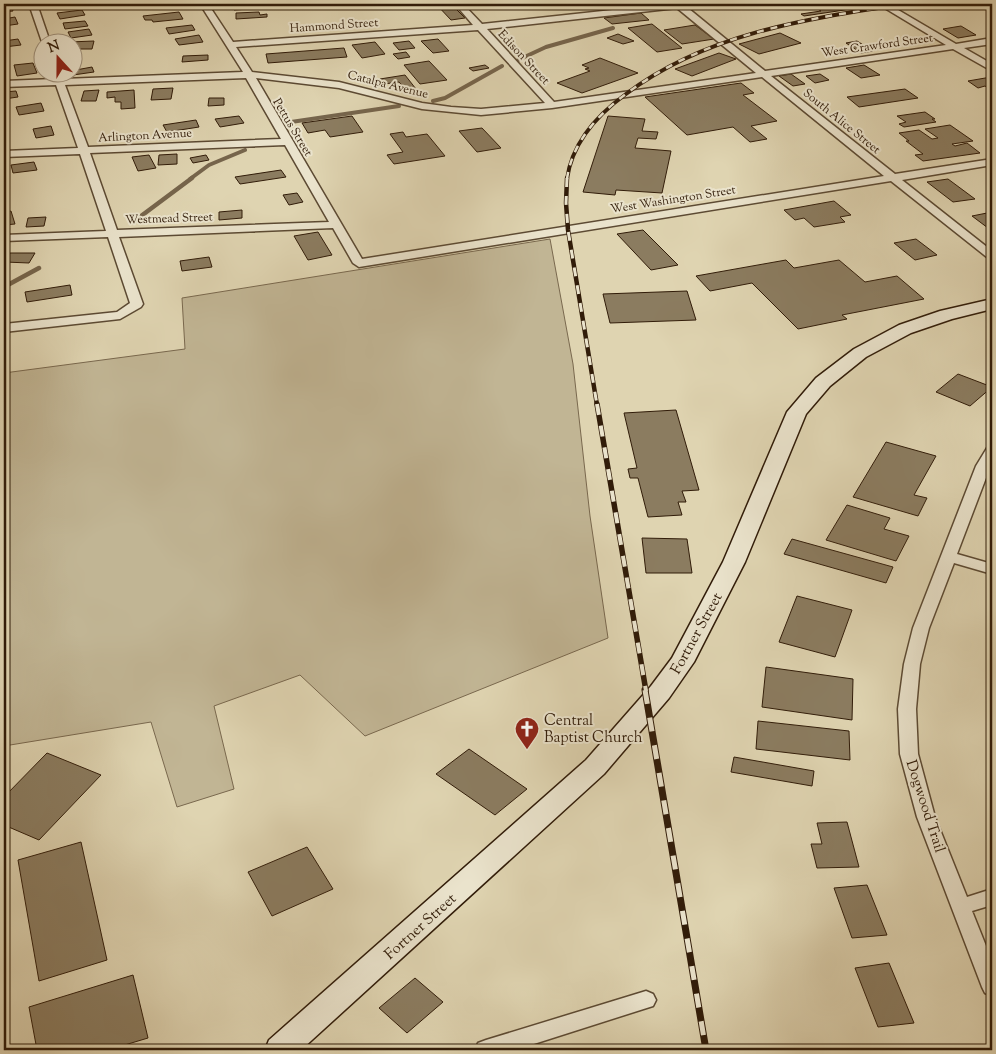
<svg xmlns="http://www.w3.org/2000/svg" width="996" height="1054" viewBox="0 0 996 1054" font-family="'Sorts Mill Goudy',serif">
  <rect width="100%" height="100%" fill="#dfd4b1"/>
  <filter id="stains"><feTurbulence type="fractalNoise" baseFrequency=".004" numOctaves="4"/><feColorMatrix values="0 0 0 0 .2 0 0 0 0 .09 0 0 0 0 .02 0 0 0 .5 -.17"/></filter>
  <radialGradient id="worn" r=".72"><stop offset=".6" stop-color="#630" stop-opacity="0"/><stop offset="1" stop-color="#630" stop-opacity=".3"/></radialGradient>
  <path fill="#c1b594" stroke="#79684e" d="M550,239l23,125 17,152 18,122 -243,98 -65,-61 -86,31 20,83 -57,18 -26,-85 -147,24v-373l181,-24 -3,-51z"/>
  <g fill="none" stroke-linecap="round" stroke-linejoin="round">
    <path stroke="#76654c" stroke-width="4" d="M518,60l28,-13 67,-19
      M433,101l12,-3 57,-32
      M291,122l108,-16
      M190,179l19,-14 36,-15"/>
    <path stroke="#76654c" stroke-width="4.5" d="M133,222l59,-44
      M4,287l35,-19"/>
  </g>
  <path fill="#8b7c60" stroke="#311c09" d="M57,4h23l1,1 -23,3z
    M244,4h30l1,1 -8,1v2l-33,2 -1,-5z
    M300,4h74l-74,5z
    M436,4h15l14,14 -14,2z
    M797,4h54l7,4 -54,8 -3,-2 20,-3 -5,-3 -10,1z
    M11,5l2,6 -9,1v-6z
    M82,10l3,5 -25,4 -3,-6z
    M179,12l4,7 -30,3 -1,-2h-7l-2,-4z
    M259,12l1,3 7,-1v3l-31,2v-6z
    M641,13l8,7 -37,4 -8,-6z
    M15,17l3,7 -14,2v-7z
    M85,21l3,5 -23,3 -2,-6z
    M652,24l30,24 -25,4 -29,-24z
    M192,25l3,5 -26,4 -3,-6z
    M695,25l19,14 -32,5 -18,-14z
    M961,26l15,9 -18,3 -15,-9z
    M89,29l3,6 -21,3 -3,-6z
    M780,33l21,10 -42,11 -20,-10z
    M618,34l16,7 -11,3 -16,-6z
    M199,35l4,7 -24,3 -4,-6z
    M18,39l3,6 -17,2v-6z
    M438,39l11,12 -16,2 -12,-12z
    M94,41l-2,8h-20v-7h-3z
    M409,41l6,7 -16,2 -6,-7z
    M857,41l16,10 -12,2 -15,-10z
    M375,42l10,12 -23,4 -10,-13z
    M344,48l3,9 -79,6 -2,-9z
    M406,52l4,5 -12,2 -5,-5z
    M719,53l17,6 -44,17 -17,-7z
    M208,55v5l-26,2 1,-6z
    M600,58l38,15 -56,20 -25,-10 33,-12 -5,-2 4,-1 -7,-3z
    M429,61l18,19 -27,4 -16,-19z
    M33,63l4,10 -20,3 -3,-11z
    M485,65l4,3 -16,3 -4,-3z
    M864,65l16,10 -19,3 -15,-10z
    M92,67l2,5 -28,4 -1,-4z
    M791,74l14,10 -12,2 -14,-10z
    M820,74l9,6 -14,3 -9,-7z
    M405,75l11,14 -10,1 -7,-8 -15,2 -4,-5z
    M991,77l1,11h-4l-3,-2 -7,2 -10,-7z
    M741,83l13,10 -11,2 34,26 -26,5 16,13 -17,3 -17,-15 -46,8 -42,-38z
    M173,88l-2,11 -20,1 2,-11z
    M905,89l13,9 -59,9 -12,-10z
    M99,90l-3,11h-15l3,-10z
    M134,90l1,18 -14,1v-7h-6v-5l-8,1v-6z
    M16,91l2,6 -14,2v-7z
    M209,98h15v7l-16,1z
    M41,103l3,8 -25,4 -3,-8z
    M925,112l10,7h-3l4,3 -32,5 -5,-3 7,-2 -9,-6z
    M239,116l5,7 -24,4 -5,-8z
    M352,116l11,16 -33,5 -5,-7 -17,3 -6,-10z
    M608,116l37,3 -3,12 16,1 -2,7 -18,-1 -3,10 36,3 -9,42 -46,-3 -1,5 -32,-3z
    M196,120l3,7 -32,5 -4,-7z
    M950,125l23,16 -21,3 3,2 12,-3 13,10 -57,8 -8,-6 8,-1 -17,-13h3l-10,-8 20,-3 13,9 6,-1 -13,-9z
    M51,126l3,9 -18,3 -3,-9z
    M482,128l19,20 -24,4 -18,-21z
    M403,132l3,5 21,-3 18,22 -51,8 -7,-9 16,-3 -13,-18z
    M177,154v10l-19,1 1,-10z
    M149,155l7,13 -18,3 -6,-14z
    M206,155l3,5 -16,3 -3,-5z
    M34,162l3,8 -24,3 -2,-8z
    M281,170l5,7 -46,7 -5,-7z
    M948,179l27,20 -22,3 -26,-20z
    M297,193l6,9 -14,3 -6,-10z
    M834,201l17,14 -11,2 5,5 -31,5 -10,-9 -9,2 -11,-10z
    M242,210v8l-23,2v-8z
    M11,211l4,13 -11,1v-12z
    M992,212v15l-4,1 -16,-12z
    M46,217l-2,9 -18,1 2,-9z
    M643,230l35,35 -27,5 -34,-36z
    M318,232l14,23 -24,5 -14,-24z
    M916,239l21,16 -22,5 -21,-17z
    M10,253h25l-6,10 -24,-1z
    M209,257l3,10 -30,4 -2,-10z
    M786,260l8,8 45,-8 26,22 32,-6 27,23 -82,16 5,4 -49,10 -46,-46 -42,8 -14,-15z
    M70,285l2,10 -45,7 -2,-10z
    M687,291l9,29 -86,3 -7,-29z
    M958,374l34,13 -22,19 -34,-14z
    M676,410l23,80 -17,1 4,11h-8l4,13 -34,2 -10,-39h-8l-2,-9 9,-1 -13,-55z
    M886,442l50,14 -22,39 13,3 -9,18 -65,-19z
    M847,505l43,13 -6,11 25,7 -13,25 -70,-21z
    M642,538l45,1 5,34h-46z
    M792,539l101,28 -7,16 -102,-29z
    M797,596l55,14 -17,47 -56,-15z
    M766,667l87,12 -1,41 -90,-13z
    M758,721l91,10 1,29 -94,-11z
    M469,749l58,40 -32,26 -59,-41z
    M47,753l54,22 -62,65 -35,-15v-28z
    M734,757l80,14 -2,15 -81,-14z
    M847,822l12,45 -42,1 -6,-24h11l-5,-21z
    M81,842l26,118 -68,21 -21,-121z
    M307,847l26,42 -61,27 -24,-44z
    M867,885l20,50 -35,3 -18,-50z
    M889,963l25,60 -36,4 -23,-59z
    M133,975l15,63 -40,12h-71l-8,-43z
    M415,978l28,24 -36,31 -28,-25z"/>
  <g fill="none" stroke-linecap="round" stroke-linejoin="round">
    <defs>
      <path id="street" d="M29,4h8l13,38h-8z
        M200,4h8l25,38 240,-17 -18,-21h8l19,20 186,-20h15l82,67 181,-26 -68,-41h10l68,40 36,-6v6l-28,4 28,16v7l-39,-22 -182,27 124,98 97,-15v6l-90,15 90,71v8l-4,-1 -97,-77 -532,86 -6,-4 -20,-35 -214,9 24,67 -2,3 -21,12 -116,13v-8l113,-12 13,-9 -22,-66 -104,4v-6l102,-4 -26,-77 -76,3v-6l74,-3 -22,-63 -52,2v-6l50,-2 -1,-7h8l2,7 180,-7zM677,8l79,65 -202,29 -67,-73zM478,30l67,73 -64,6 -30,-2 -29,-4 -83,-21 -87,-10 -16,-25zM762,77l122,99 -522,83 -106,-181 83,10 83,21 59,6 71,-7zM246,78l35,61 -193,8 -23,-62zM285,145l44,77 -212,8 -27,-77z
        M992,447v15l-35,92 35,10v10l-38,-11 -25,65 -9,36 -4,45 2,45 17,63 32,80 25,-8v16l-20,6 20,50v35l-7,-3 -3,-6 -65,-170 -17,-63 -2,-45 6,-45 9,-36 63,-162 11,-18z
        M646,991l7,3 3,6 -3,6 -138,44h-40l3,-7 8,-3z"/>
      <path id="secondary" d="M992,299v10l-40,10 -41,14 -45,24 -36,29 -24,28 -61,148 -51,100 -25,36 -65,76 -303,276h-36l4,-10 317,-280 65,-74 21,-28 51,-96 64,-150 29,-34 38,-29 45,-24 41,-14z"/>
    </defs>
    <use href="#street" stroke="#5c4a33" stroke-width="3"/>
    <use href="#secondary" stroke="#311c09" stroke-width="3"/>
    <use href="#street" fill="#eae3cc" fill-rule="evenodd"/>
    <use href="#secondary" fill="#eae3cc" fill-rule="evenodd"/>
    <defs>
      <path id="rail-far3" d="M567,179c5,-36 30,-64 59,-85 81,-61 180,-75 278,-90"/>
      <path id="rail-far2" d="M567,178l-1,25 2,27 29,175"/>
      <path id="rail-far1" d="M597,404l49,287"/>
      <path id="rail" d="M645,690l61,360"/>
    </defs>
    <use href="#rail-far3" stroke="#311c09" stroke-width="4"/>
    <use href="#rail-far2" stroke="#311c09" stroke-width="4.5"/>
    <use href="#rail-far1" stroke="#311c09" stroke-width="5.5"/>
    <use href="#rail" stroke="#311c09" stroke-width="7"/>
    <use href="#rail-far3" stroke="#eae3cc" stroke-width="2.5" stroke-dasharray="7" stroke-linecap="butt"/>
    <use href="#rail-far2" stroke="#eae3cc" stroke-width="3" stroke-dasharray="9" stroke-linecap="butt"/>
    <use href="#rail-far1" stroke="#eae3cc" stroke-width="4" stroke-dasharray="11" stroke-linecap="butt"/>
    <use href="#rail" stroke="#eae3cc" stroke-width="5" stroke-dasharray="14" stroke-linecap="butt"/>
  </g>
  <defs>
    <symbol id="church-pin" viewBox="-11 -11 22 30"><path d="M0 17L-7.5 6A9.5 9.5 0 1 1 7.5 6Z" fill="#8f2418" stroke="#eae3cc"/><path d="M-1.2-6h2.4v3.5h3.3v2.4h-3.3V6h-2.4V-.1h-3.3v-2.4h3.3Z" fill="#fff"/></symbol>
  </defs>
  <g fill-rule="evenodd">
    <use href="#church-pin" x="513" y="715" width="28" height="38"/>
  </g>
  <g text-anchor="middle" stroke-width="4" stroke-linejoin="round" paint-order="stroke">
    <g font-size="12" fill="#311c09" stroke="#eae3cc">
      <text transform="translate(334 25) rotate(-4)" y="4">Hammond Street</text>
      <text transform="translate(877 45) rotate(-8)" y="4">West Crawford Street</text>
      <text transform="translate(524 57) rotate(47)" y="4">Edison Street</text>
      <text transform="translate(388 84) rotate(14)" y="4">Catalpa Avenue</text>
      <text transform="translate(842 121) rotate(39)" y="4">South Alice Street</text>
      <text transform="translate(293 127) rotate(59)" y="4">Pettus Street</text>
      <text transform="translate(145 135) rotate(-3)" y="4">Arlington Avenue</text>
      <text transform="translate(673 199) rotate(-9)" y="4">West Washington Street</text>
      <text transform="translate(169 218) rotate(-2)" y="4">Westmead Street</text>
    </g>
    <g font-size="15" fill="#311c09" stroke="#eae3cc">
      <text transform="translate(696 633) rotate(-61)" y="5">Fortner Street</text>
      <text transform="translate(926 806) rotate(72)" y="5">Dogwood Trail</text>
      <text transform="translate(420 926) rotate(-42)" y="5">Fortner Street</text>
    </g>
    <g font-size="15" fill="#311c09" stroke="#eae3cc" text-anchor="start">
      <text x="544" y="725">Central<tspan x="544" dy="17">Baptist Church</tspan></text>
    </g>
  </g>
  <rect width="996" height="1054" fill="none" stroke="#dfd4b1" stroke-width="20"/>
  <rect x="5" y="5" width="986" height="1044" fill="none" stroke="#311c09" stroke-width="2.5"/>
  <rect x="10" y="10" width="976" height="1034" fill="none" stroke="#311c09"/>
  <g transform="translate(58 58) rotate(339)"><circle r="24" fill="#eae3cc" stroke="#a0937e"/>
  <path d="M0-4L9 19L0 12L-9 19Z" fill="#8f2418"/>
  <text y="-8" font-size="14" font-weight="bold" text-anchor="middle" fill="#311c09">N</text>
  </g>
  <rect width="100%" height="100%" filter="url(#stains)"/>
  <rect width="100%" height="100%" fill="url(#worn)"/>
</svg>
